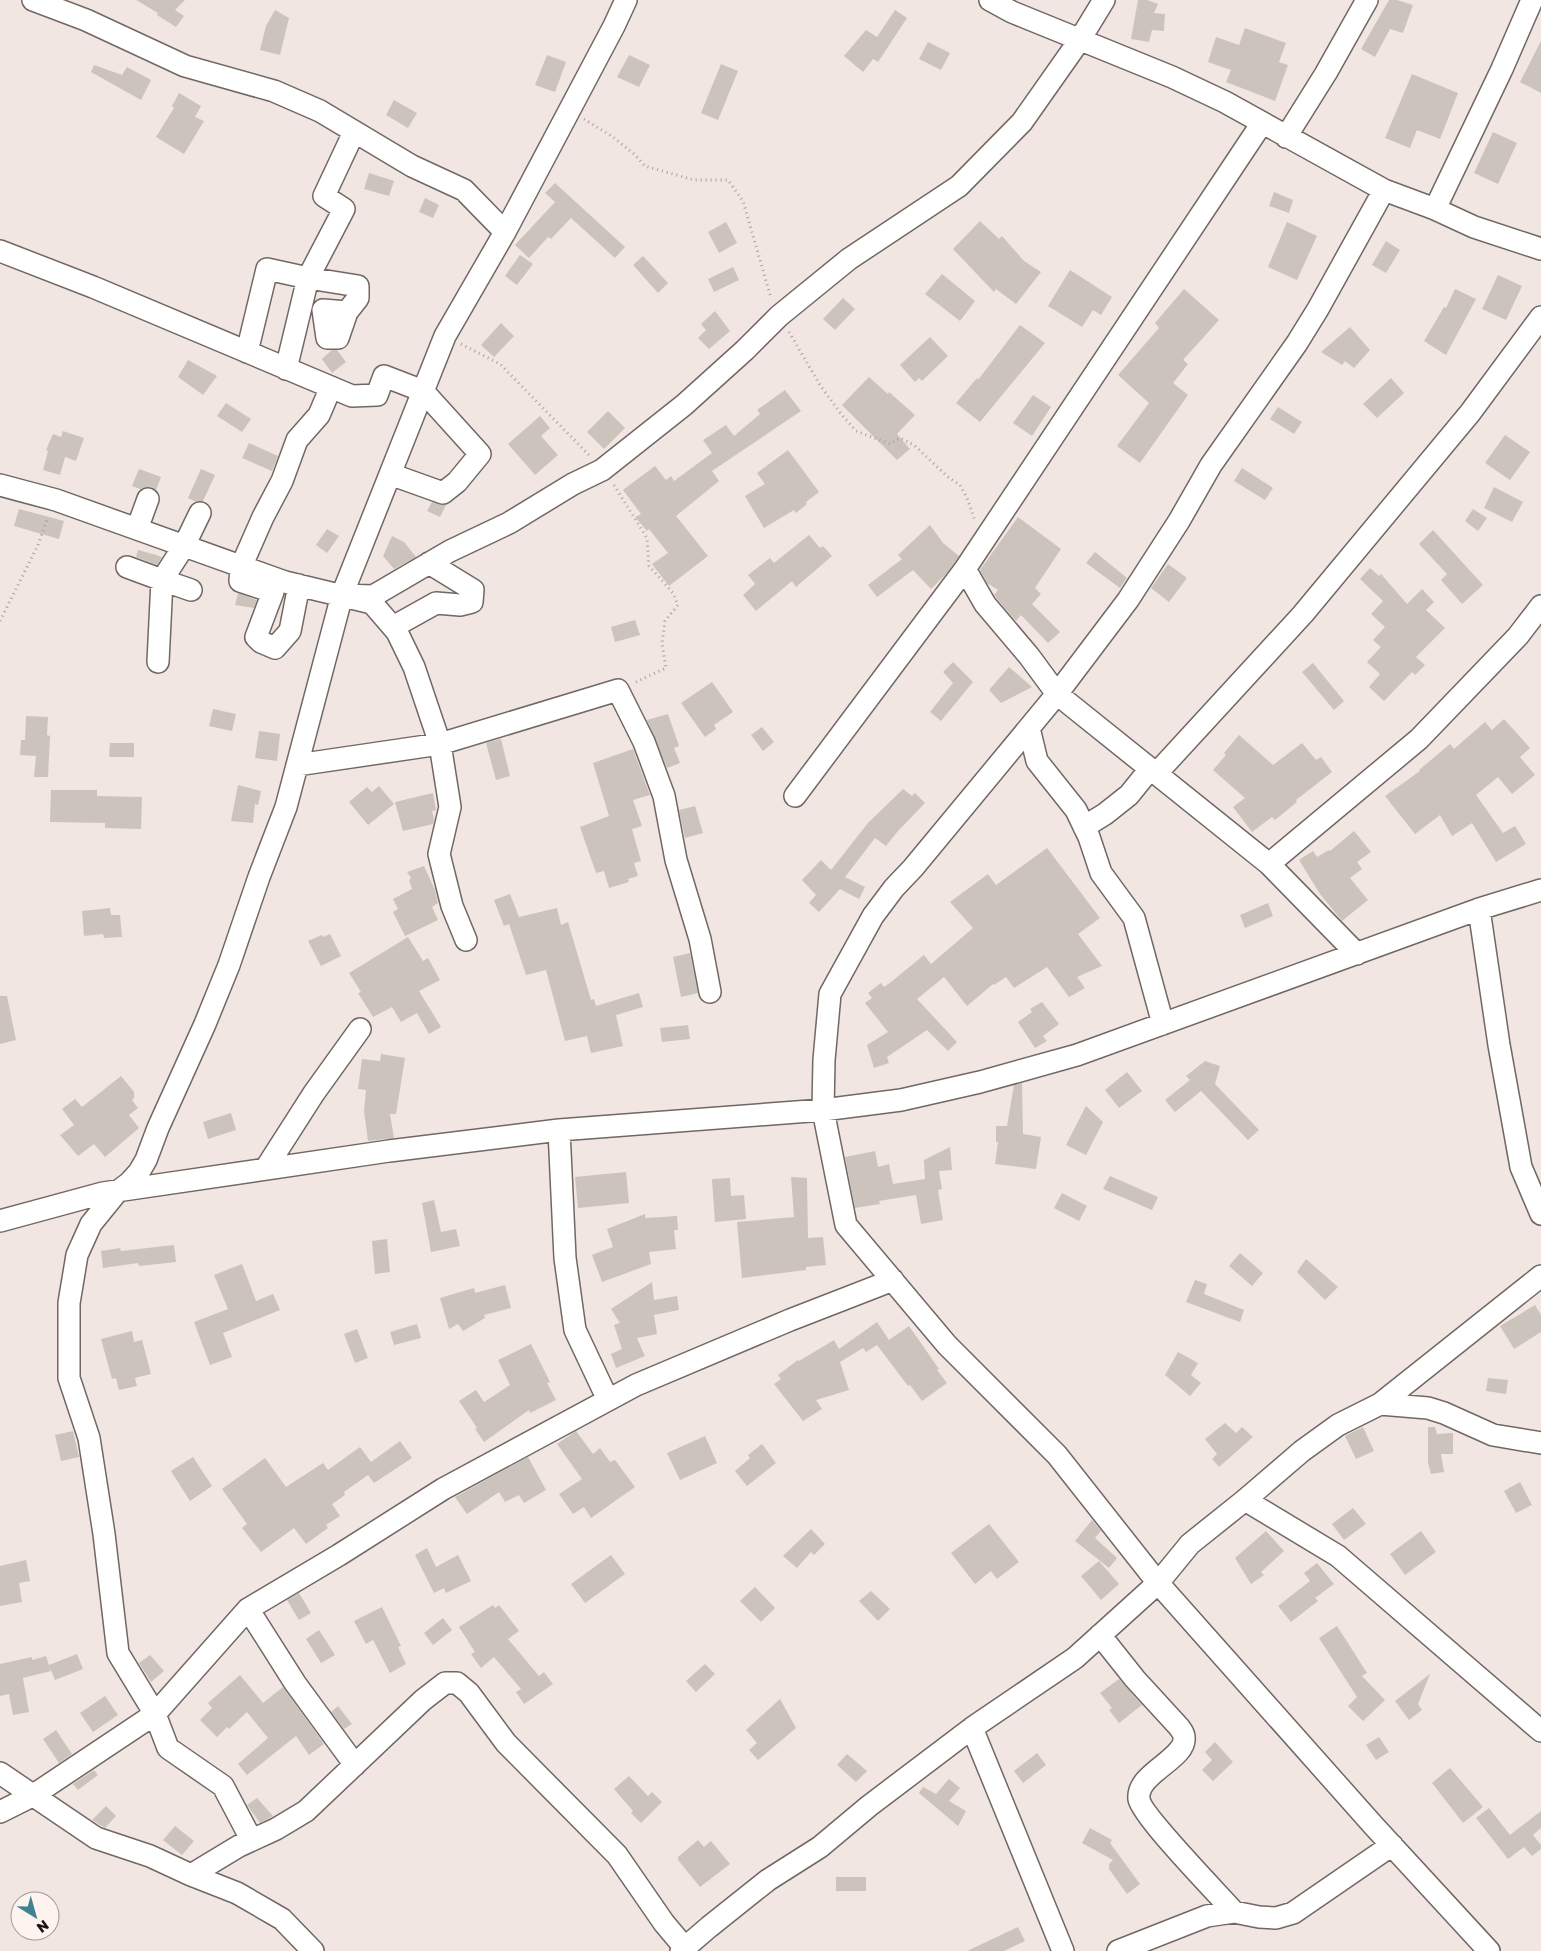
<svg xmlns="http://www.w3.org/2000/svg" width="1541" height="1951" viewBox="0 0 1541 1951" font-family="'Golos Text',sans-serif">
  <rect width="100%" height="100%" fill="#f1e6e1"/>
  <path fill="#ccc4bc" d="M136,0h49l-10,10 9,6 -8,11 -19,-12 1,-2z
    M1138,0h9l11,4 -4,9 11,1 -1,17 -12,-1 -3,12 -18,-3z
    M1389,0h8l16,5 -10,28 -13,-4 -15,28 -14,-8z
    M275,10l14,8 -9,37 -20,-5 6,-24z
    M895,10l12,8 -29,44 -5,-3 -10,13 -19,-16 22,-26 11,7z
    M1245,28l41,15 -7,19 9,3 -13,36 -49,-19 5,-12 -23,-8 8,-25 23,8z
    M1541,41v52l-21,-11z
    M928,42l22,11 -9,17 -22,-11z
    M547,55l19,7 -11,30 -20,-7z
    M629,55l21,10 -11,22 -22,-10z
    M721,64l17,7 -20,49 -17,-7z
    M94,65l28,10 5,-8 24,13 -10,20 -50,-28z
    M1412,74l46,19 -18,46 -23,-9 -7,18 -25,-10z
    M179,93l22,13 -6,11 9,4 -20,33 -28,-17 18,-29 -2,-2z
    M394,100l23,13 -9,15 -22,-13z
    M1493,132l24,11 -19,41 -24,-11z
    M369,173l25,8 -5,15 -25,-7z
    M555,183l70,64 -10,11 -44,-40 -20,21 -3,-2 -19,21 -14,-13 40,-43 -10,-9z
    M1274,192l19,8 -4,13 -20,-7z
    M425,198l14,7 -6,13 -14,-6z
    M980,221l19,18 3,-3 22,25 17,11 -25,32 -20,-15 -2,3 -41,-43z
    M726,222l11,21 -18,10 -11,-21z
    M1287,222l30,14 -20,44 -29,-13z
    M1386,241l14,9 -14,23 -14,-8z
    M520,255l13,9 -16,21 -12,-9z
    M643,256l25,27 -10,10 -25,-28z
    M733,267l6,13 -25,12 -6,-13z
    M1070,270l42,27 -11,18 -8,-5 -11,17 -34,-21z
    M942,274l33,27 -15,20 -35,-27z
    M1498,275l24,11 -16,34 -24,-11z
    M1184,289l35,31 -36,40 5,4 -15,19 15,12 -48,68 -23,-17 32,-43 -31,-28 41,-47 -4,-5z
    M1455,289l21,10 -30,56 -22,-14 20,-34 2,1z
    M843,298l12,11 -20,21 -12,-11z
    M715,311l15,20 -21,18 -11,-11 8,-8 -5,-6z
    M501,323l13,13 -20,21 -13,-12z
    M1020,325l25,18 -65,79 -24,-19 21,-25 1,2z
    M1350,327l20,23 -16,18 -9,-7 -3,4 -21,-13z
    M930,337l18,19 -26,25 -3,-3 -4,4 -15,-17z
    M332,350h5l9,12 -14,11 -10,-14z
    M188,360l29,16 -14,19 -25,-18z
    M869,377l19,17 1,-2 26,23 -18,19 13,15 -13,11 -55,-55z
    M1391,378l13,15 -27,25 -14,-14z
    M785,390l16,21 -89,60 7,10 -43,35 32,40 -39,30 -17,-22 16,-11 -19,-24 -2,2 -12,-14 6,-3 -18,-24 32,-24 11,14 5,-4 3,5 38,-28 -9,-13 23,-15 8,11 26,-22 -3,-4z
    M1033,395l18,12 -19,29 -19,-13z
    M226,403l25,16 -9,13 -25,-16z
    M1278,407l24,15 -8,12 -24,-15z
    M608,411l17,17 -21,21 -17,-17z
    M540,416l10,12 -9,8 17,19 -23,20 -27,-31z
    M63,431l21,7 -8,23 -11,-4 -5,18 -17,-5 5,-19 -2,-1 7,-16 8,3z
    M1505,435l25,17 -20,28 -25,-17z
    M249,443l29,13 -6,15 -30,-13z
    M788,450l31,42 -13,10 1,2 -11,9 -2,-3 -30,18 -19,-32 20,-12 -8,-11z
    M1242,468l31,20 -8,12 -31,-19z
    M139,469l22,8 -5,13 -4,-3h-7l-5,2 -8,-3z
    M201,469l14,6 -12,26 -7,1 -8,-4z
    M1494,487l29,15 -11,20 -28,-14z
    M432,502l14,3 -6,12 -13,-6z
    M19,509l45,12 -5,18 -45,-13z
    M1473,509l14,9 -9,13 -13,-10z
    M1018,517l43,32 -26,39 6,6 -9,10 28,28 -12,11 -27,-28 -5,6 -4,-4 -18,-22 4,-5 -11,-7 -7,-13z
    M930,525l13,18 16,13 -4,6 -10,13 -14,14 -18,-19 -36,27 -9,-12 34,-26 -4,-4z
    M327,529l12,7 -12,17 -11,-8z
    M1433,530l50,55 -21,19 -21,-24 6,-6 -28,-30z
    M809,535l11,13 3,-2 9,10 -36,31 -4,-6 -36,30 -13,-16 12,-11 -7,-9 22,-17 4,5z
    M392,536l12,6 12,15 -22,12 -11,-13z
    M138,550l18,5 6,2 -5,8 -21,-8z
    M1095,552l32,26 -7,10 -34,-25z
    M1168,564l19,14 -18,24 -18,-14z
    M1370,568l9,8 2,-2 26,30 15,-15 12,13 -8,8 19,18 -29,29 9,8 -10,10 -3,-3 -28,29 -15,-14 11,-13 -13,-12 14,-15 -8,-7 12,-13 -14,-13 12,-13 -23,-22z
    M238,593l19,7 -3,8 -19,-3z
    M635,620l5,15 -25,7 -4,-15z
    M953,662l20,20 -32,39 -11,-9 23,-29 -10,-11z
    M1313,663l31,38 -10,9 -32,-38z
    M1009,667l23,20 -31,16 -12,-13z
    M712,682l21,30 -19,13 2,4 -11,8 -24,-34z
    M213,709l23,5 -4,17 -23,-5z
    M668,714l11,32 -5,2 6,15 -13,5 -20,-48z
    M26,716l22,1 -1,18 3,1 -2,41h-14l2,-21 -16,-1 1,-15h4z
    M1504,719l26,29 -10,9 15,18 -23,19 -14,-17 -22,18 27,38 12,-7 11,18 -30,18 -24,-39 -20,13 -12,-21 -25,19 -30,-38 35,-25 -1,-1 31,-26 4,5 31,-27 7,8z
    M762,727l12,15 -11,9 -12,-16z
    M259,731l21,3 -3,27 -22,-3z
    M1239,735l34,30 29,-22 14,17 5,-3 11,15 -36,28 1,2 -22,18 -3,-3 -20,15 -19,-25 12,-9 -32,-28 13,-15 -2,-2z
    M501,739l9,37 -14,4 -10,-37z
    M110,743h24v14h-25z
    M633,749l17,46 -17,5 9,26 -10,3 9,32 -7,2 4,13 -10,3 1,3 -20,6 -5,-17 -8,2 -16,-46 29,-11 -16,-53z
    M238,785l23,6 -3,14 -3,-1 -2,19 -22,-2z
    M379,786l15,18 -26,21 -19,-23 18,-15 5,5z
    M903,789l9,7 3,-3 10,10 -27,28 -12,15 -11,-8 -30,39 20,10 -6,12 -19,-10 -21,23 -10,-9 7,-8 -14,-15 19,-20 10,10 37,-47z
    M51,790h46v6l45,1 -1,32 -36,-1v-5l-55,-1z
    M433,793l3,17 -4,1 2,8 -1,5 -30,7 -8,-29z
    M695,806l8,27 -18,5 -6,-28z
    M1354,831l17,21 -14,10 5,7 -12,9 18,22 -26,21 -22,-27 -21,-34 14,-9 4,6 12,-7 1,1z
    M1047,848l53,70 -22,16 24,32 -25,11 8,11 -16,9 -22,-30 -33,21 -8,-11 -12,8 -1,-1 -26,22 -23,-29 -27,22 40,43 -9,9 -21,-21 -40,27 2,6 -15,5 -7,-23 21,-13 -23,-29 7,-5 -4,-5 13,-10 3,4 7,-5 33,-27 7,9 42,-36 -23,-26 38,-28 8,11z
    M424,866l11,24 3,13 -6,4 6,13 -33,16 -12,-24 5,-3 -5,-10 19,-10 -3,-9 2,-2 -4,-6z
    M510,894l9,23 38,-9 4,17 7,-3 23,78 3,-1 2,7 43,-13 4,14 -27,8 7,31 -32,7 -4,-17 -22,5 -19,-71 -20,5 -17,-51 -5,2 -10,-26z
    M1268,903l5,13 -28,12 -5,-13z
    M110,908l1,7h9l2,22 -18,1 -1,-4 -19,2 -2,-25z
    M330,934l11,22 -20,10 -13,-25 14,-6 1,2z
    M408,937l15,24 5,-3 12,22 -21,11 22,36 -12,7 -12,-21 -16,9 -9,-15 -19,10 -15,-24 3,-1 -12,-19z
    M690,953l8,40 -17,4 -8,-40z
    M0,996h7l9,44 -16,4z
    M1042,1002l17,22 -16,12 4,5 -12,7 -17,-26 14,-10 -2,-3z
    M688,1025l2,14 -28,3 -2,-14z
    M381,1054l24,4 -9,56h-6l4,24 -26,3 -4,-30 2,-21 -8,-1 4,-30 18,2z
    M1205,1061l15,5 -5,18 44,46 -11,10 -47,-49 -26,21 -10,-12 25,-20 -4,-4z
    M1127,1072l15,19 -23,17 -14,-18z
    M121,1076l13,16v6l-2,2 6,8 -9,7 10,13 -34,29 -11,-13 -16,12 -18,-21 14,-10 -12,-16 13,-10 7,8z
    M1022,1083l1,51 18,3 -5,32 -41,-5 3,-22h-2v-16h11l7,-41z
    M1086,1106l17,16 -17,33 -20,-10z
    M231,1113l5,17 -28,9 -5,-17z
    M950,1147l2,23 -13,1 3,18 -4,1 5,30 -22,4 -5,-29 -37,6 1,3 -25,4 -10,-51 30,-6 3,16 11,-3 4,20 32,-5 -1,-19z
    M626,1172l3,31 -51,5 -3,-31z
    M1110,1176l48,21 -6,13 -49,-21z
    M791,1177l16,1 1,60 15,-1 3,28 -20,2v3l-64,8 -5,-56 57,-5z
    M730,1178l1,18 13,-1 2,24 -31,3 -3,-43z
    M1062,1193l25,13 -8,15 -25,-13z
    M434,1200l7,32 15,-3 4,17 -29,6 -9,-49z
    M645,1214v4l32,-2 1,14h-4l2,19 -27,3 2,12 -49,18 -10,-27 21,-8 -6,-18z
    M387,1239l3,33 -15,2 -3,-33z
    M174,1245l2,17 -37,4 -1,-3 -35,5 -2,-17 19,-3 1,3z
    M1240,1253l23,20 -11,13 -23,-20z
    M1306,1259l32,28 -13,13 -28,-28z
    M242,1264l14,37 17,-7 7,16 -57,23 9,24 -22,8 -16,-43 34,-13 -14,-34z
    M1195,1280l12,4 -3,10 40,16 -4,12 -54,-20z
    M652,1282l2,18 23,-4 2,14 -25,5 3,19 -20,4 8,18 -29,12 -5,-14 11,-5 -8,-24 6,-2 -9,-14z
    M505,1285l6,23 -27,7 1,3 -22,13 -5,-7 -9,5 -9,-31 34,-10 1,5z
    M1535,1305l6,10v17l-27,17 -14,-23z
    M877,1322l12,18 20,-14 30,43 -2,1 10,13 -25,18 -12,-16 -2,1 -31,-41 -11,7 -3,-4 -23,14 9,28 -33,10 6,9 -19,12 -29,-37 7,-5 -3,-4 20,-15 1,1 35,-21 5,9z
    M417,1324l4,14 -27,7 -4,-13z
    M357,1329l11,29 -13,5 -11,-29z
    M132,1331l2,11 8,-2 9,34 -16,4 2,8 -18,4 -3,-12 -4,1 -11,-40z
    M531,1344l19,38 -3,1 9,17 -26,13 -1,-3 -45,32 -9,-13 2,-1 -18,-27 17,-11 8,12 26,-17 -12,-25z
    M1178,1352l20,11 -7,12 10,8 -11,13 -25,-21z
    M1488,1378l20,2 -2,14 -20,-3z
    M1225,1423l11,10 6,-6 11,10 -34,30 -7,-8 5,-5 -12,-15z
    M1363,1427l11,24 -18,8 -11,-23z
    M1428,1427h7l2,7 16,-1v21h-12l3,18 -13,2 -3,-11z
    M73,1431l6,26 -18,4 -6,-26z
    M576,1431l17,23 7,-6 10,14 5,-2 20,27 -44,31 -7,-11 -11,7 -14,-20 23,-15 -25,-35z
    M705,1436l12,27 -37,17 -13,-27z
    M400,1441l12,17 -38,25 -6,-8 -24,17 1,3 -13,9 8,12 -14,9 2,3 -22,16 -12,-16 -33,24 -19,-24 5,-4 -25,-35 43,-31 21,29 37,-24 5,7 32,-23 11,15z
    M762,1444l14,19 -29,23 -12,-15 15,-13 -2,-3z
    M193,1457l19,29 -22,15 -19,-30z
    M528,1457l18,33 -22,13 -5,-8 -14,7 -6,-10 -32,22 -12,-17z
    M1520,1482l12,23 -16,8 -12,-22z
    M1353,1508l13,16 -22,16 -12,-16z
    M1092,1520l9,11 -6,7 22,20 -8,10 -34,-27z
    M989,1524l30,38 -22,17 -6,-8 -16,13 -24,-31z
    M811,1529l14,15 -11,11 -3,-3 -14,16 -14,-12z
    M1266,1531l18,20 -23,21 3,3 -13,9 -16,-26z
    M1421,1531l15,21 -31,23 -15,-21z
    M427,1548l9,19 22,-12 13,26 -25,12 -2,-5 -10,5 -19,-38z
    M611,1555l14,19 -40,29 -14,-19z
    M26,1560l4,21 -11,2 3,19 -22,4v-40z
    M1099,1561l20,23 -18,16 -20,-24z
    M1317,1563l17,21 -19,14 3,3 -27,21 -13,-16 32,-25 -6,-8z
    M755,1587l20,21 -14,14 -21,-21z
    M871,1591l19,18 -12,12 -19,-20z
    M299,1593l12,20 -12,7 -12,-20z
    M493,1605l2,3 4,-3 20,26 -11,8 31,37 5,-4 9,12 -29,20 -8,-12 5,-3 -27,-32 -13,11 -10,-14 4,-2 -16,-25z
    M382,1607l19,39 -3,1 8,17 -16,9 -17,-33 -7,4 -12,-23z
    M443,1618l9,12 -19,15 -9,-12z
    M1337,1626l30,47 -5,3 23,24 -22,21 -15,-15 9,-9 -38,-59z
    M319,1630l16,25 -14,8 -15,-24z
    M77,1654l6,15 -28,11 -6,-15z
    M150,1655l14,16 -13,11 -12,-19z
    M46,1656l5,15 -28,7 6,34 -16,3 -4,-21 -9,2v-32l32,-7v3z
    M705,1664l10,10 -19,18 -10,-11z
    M1430,1674l-12,30 4,6 -13,10 -14,-19z
    M240,1675l23,28 20,-16 41,57 -15,11 -13,-19 -49,39 -9,-11 30,-26 -21,-26 -18,17 -2,-2 -10,10 -17,-17 12,-12 -4,-5z
    M1119,1679l23,26 -23,18 -10,-13 3,-2 -12,-15z
    M105,1696l13,19 -25,17 -13,-19z
    M780,1699l16,29 -38,32 -9,-10 8,-7 -11,-13z
    M338,1706l14,18 -8,5 -13,-17z
    M56,1730l16,24 -13,9 -16,-24z
    M1379,1737l10,15 -13,8 -10,-15z
    M1215,1742l18,20 -20,19 -11,-11 10,-10 -7,-8z
    M1037,1753l9,12 -23,18 -9,-12z
    M847,1754l20,17 -11,11 -19,-17z
    M1450,1768l33,39 -20,16 -31,-40z
    M94,1770l4,5 -20,15 -5,-6z
    M629,1776l19,20 4,-4 10,10 -21,21 -10,-10 2,-2 -19,-22z
    M949,1779l11,9 -11,13 17,10 -8,15 -39,-33 4,-6 13,7z
    M257,1798l16,18 -13,7 -13,-18z
    M106,1806l10,10 -11,12 -13,-8z
    M1489,1808l21,27 31,-24v17l-8,7 8,10v4l-9,7 -8,-9 -16,12 -32,-41z
    M175,1826l19,15 -12,14 -19,-15z
    M1090,1828l22,12 -2,3 30,41 -13,10 -18,-25v-5l4,-4 -31,-17z
    M698,1840l6,7 7,-6 19,23 -30,23 -22,-27v-3z
    M836,1877h30v14h-30z
    M1018,1927l7,14 -21,10h-37z"/>
  <g fill="none" stroke-linecap="round" stroke-linejoin="round">
    <defs>
      <path id="minor" d="M33,0l53,20 99,46 89,25 46,20 92,55 52,24 41,42
        M990,0l22,12 160,65 53,25 159,88 51,19 39,18 67,22
        M1286,137l40,-64 41,-73
        M1384,190l-66,119 -21,34 -86,122 -32,56 -51,79 -71,94 -144,174 -19,20 -21,28 -43,78 -6,66 -1,50 23,115 101,120 110,110 101,128 215,242 116,126
        M1435,209l67,-140 30,-69
        M0,251l93,36 259,109 25,-1 7,-19 39,15 57,63 -23,28 -14,11 -53,-19
        M247,352l20,-83 41,9 36,-69 -20,-13 30,-64
        M286,369l22,-91 50,8v12l-11,14 -9,26h-11l-4,-28 24,2
        M0,485l56,15 229,82 87,21 25,29 17,35 26,77 10,63 -11,47 13,52 14,34
        M137,529l11,-30
        M127,567l35,13 -4,82
        M965,569l20,35 44,52 28,38 212,170 88,90
        M299,585l-9,46 -15,17 -14,-6 -5,-5 17,-45 -33,-11 1,-14 22,-50 19,-36 15,-41 22,-25 12,-28
        M191,590l-29,-10 22,-34 16,-33
        M342,595l31,1 77,-45 59,-28 64,-39 29,-14 82,-65 61,-55 34,-34 70,-57 110,-73 63,-64 57,-81 25,-41
        M393,627l43,-24 24,2 12,-3 1,-12 -44,-27
        M1029,728l8,33 39,49 13,27 12,36 33,45 29,106
        M297,765l143,-21 178,-54 26,52 20,54 12,64 24,79 10,53
        M1156,774l147,-160 167,-201 71,-96
        M795,796l170,-227 297,-446
        M1084,827l21,-13 24,-19 21,-26
        M1269,864l150,-125 99,-103 23,-30
        M1479,909l20,136 22,122 20,47
        M559,1130l6,128 10,72 33,70
        M266,1168l48,-75 46,-64
        M0,1221l103,-28 286,-42 170,-21 264,-20 78,-10 79,-18 97,-27 402,-146 62,-19
        M1380,1404l161,-128
        M1245,1500l93,56 203,175
        M248,1609l47,74 60,82
        M1100,1635l35,44 44,48c2,3 5,6 5,10 3,22 -48,36 -45,62 2,16 80,96 95,113
        M972,1728l91,223
        M0,1773l96,65 54,18 41,19 48,-29 37,-17 30,-18 117,-111 22,-17h12l12,10 37,50 111,112 47,68 21,25
        M0,1812l32,-16 123,-82 93,-105 91,-54 104,-66 193,-104 154,-65 103,-40
        M251,1839l-28,-53 -55,-38 -13,-34 -37,-61 -14,-119 -15,-96 -20,-60v-75l8,-48 14,-31 26,-32 12,-9 10,-11 7,-12 12,-32 47,-104 24,-59 30,-88 27,-70 56,-212 103,-259 60,-104 109,-206 12,-26
        M191,1875l46,18 45,26 31,32
        M681,1951l28,-24 59,-47 52,-33 49,-41 103,-78 103,-70 83,-75 32,-39 55,-44 57,-49 36,-26 42,-21 48,4 16,5 49,22 48,8
        M1118,1951l89,-35 27,-4 25,5 17,1 17,-5 99,-68"/>
    </defs>
    <use href="#minor" stroke="#716763" stroke-width="24"/>
    <path stroke="#a9a19d" stroke-width="3" stroke-dasharray="1 4" stroke-linecap="butt" d="M584,119l29,18 21,17 11,12 49,14h34l15,21 28,97
      M789,332l31,53 21,29 15,17 34,13 10,-6 14,7 34,32 12,8 7,13 8,23
      M461,344l39,20 89,91
      M614,485l33,53 2,28 24,27 5,12 -13,16 -3,23 4,24 -32,15
      M0,621l38,-76 10,-28"/>
    <use href="#minor" stroke="#fff" stroke-width="21"/>
  </g>
  <g transform="translate(35 1916) rotate(143)"><circle r="24" fill="#fef3ee" stroke="#a29a96"/>
  <path d="M0-4L9 19L0 12L-9 19Z" fill="#3f8291"/>
  <text y="-8" font-size="14" font-weight="bold" text-anchor="middle" fill="#181513">N</text>
  </g>
</svg>
